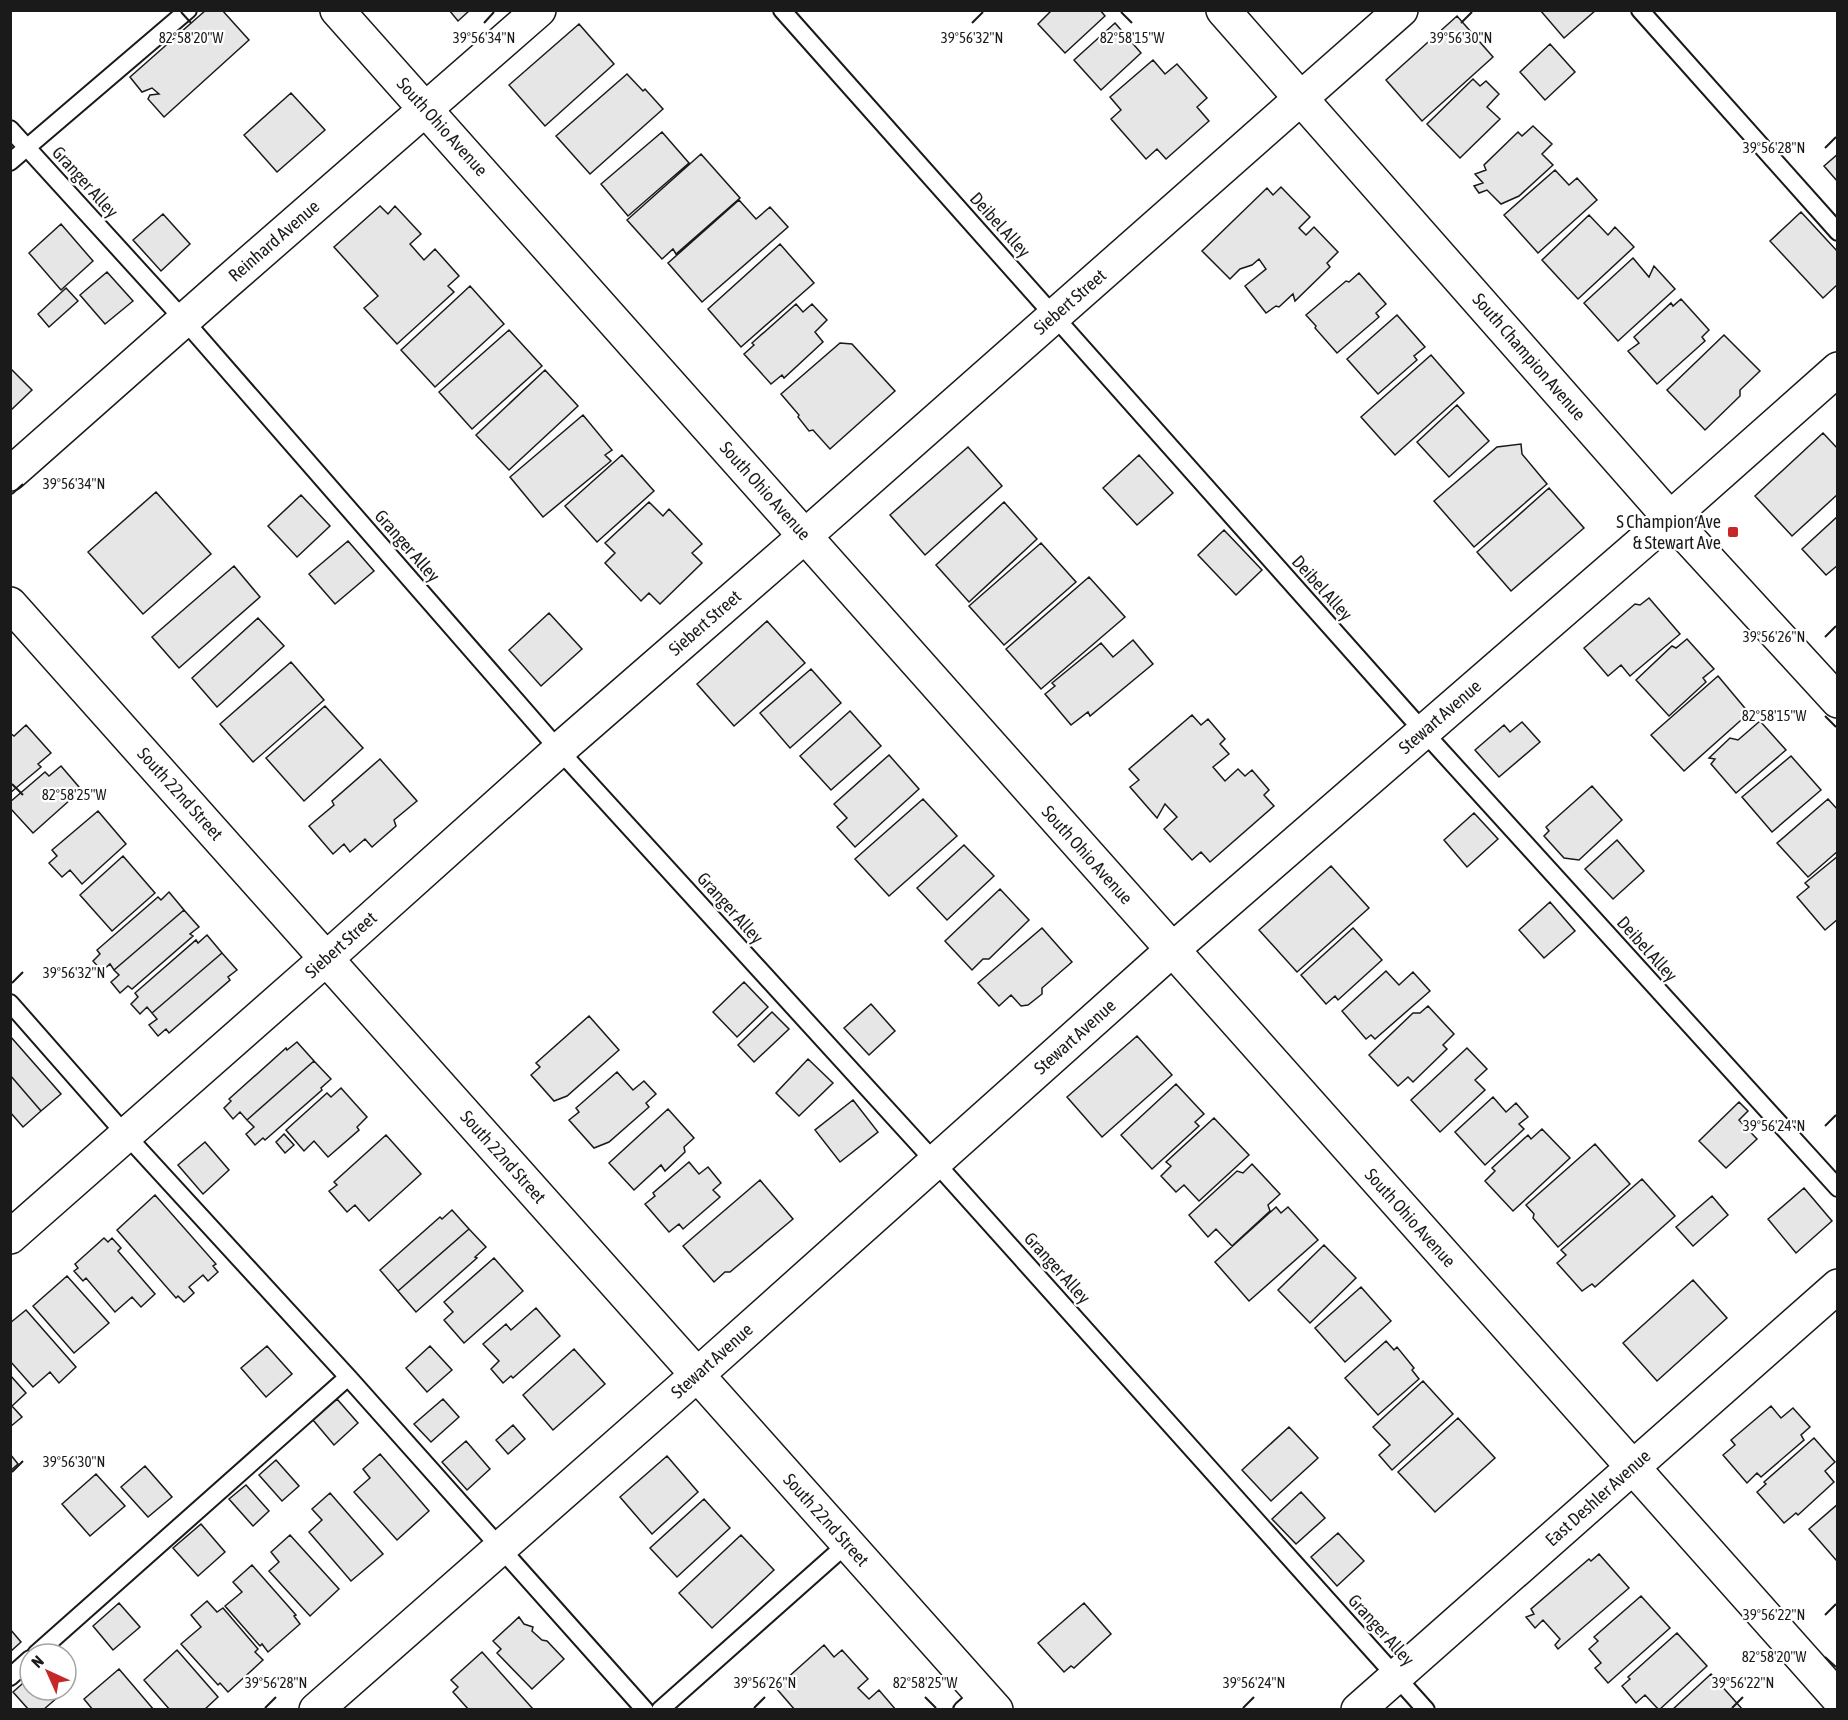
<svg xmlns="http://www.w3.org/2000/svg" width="1848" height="1720" viewBox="0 0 1848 1720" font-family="'Asap Condensed',sans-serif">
  <rect width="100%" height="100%" fill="#fff"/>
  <path fill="#e6e6e6" stroke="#1a1a1a" stroke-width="1.5" d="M206,10h16l27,30 -85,77 -16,-18 2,-4 9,-1 -7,-6 -10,4 -12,-15z
    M449,10h21l-12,11z
    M1052,10h48l5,6 -40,37 -27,-29z
    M1540,10h56l-32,28z
    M1457,16l36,41 -71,64 -36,-41z
    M1115,23l26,30 -40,37 -27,-30z
    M579,24l35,40 -69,62 -36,-41z
    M1550,44l25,28 -30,28 -25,-28z
    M1153,60l12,14 12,-10 30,34 -10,9 12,14 -43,38 -9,-10 -11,10 -35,-40 10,-9 -11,-13z
    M627,74l16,17 2,-2 18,20 -73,65 -34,-38z
    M1473,79l7,7 6,-5 13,13 -12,13 13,12 -40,39 -33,-34z
    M291,93l34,37 -48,42 -33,-37z
    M1533,126l19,18 -10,10 11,11 -34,31 -18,8 -14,-14 -8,3 -5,-7 9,-3 -8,-9 11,-4 -2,-5 34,-33 4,4z
    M662,132l27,31 -61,53 -27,-32z
    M701,154l39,44 -64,56 -3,-5 -11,10 -35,-39z
    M1838,154v28l-14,-16z
    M1555,170l14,15 8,-7 20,22 -59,53 -34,-38z
    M1281,187l29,30 -11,11 7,7 8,-8 24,25 -11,11 3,4 -35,34 -2,-7 -14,13 -3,-1 -10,7 -21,-27 21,-17 -7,-10 -7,6 -12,4 -10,10 -28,-28 65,-63 6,7z
    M739,200l17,19 14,-12 18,20 -86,75 -34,-39z
    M380,206l8,8 7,-8 26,28 -11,10 14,16 11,-11 24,27 -11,10 6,6 -57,52 -33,-36 14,-12 -44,-49z
    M1801,212l37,40v32l-15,14 -53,-57z
    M163,214l27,30 -29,27 -28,-31z
    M1589,215l19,20 7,-8 19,20 -56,52 -36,-39z
    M61,224l32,37 -32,29 -32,-37z
    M780,244l34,39 -73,64 -33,-38z
    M1633,258l16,19 5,-11 21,23 -57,52 -34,-38z
    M107,272l26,29 -28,23 -25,-29z
    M1359,273l27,31 -10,9 3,4 -42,36 -22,-25 1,-2 -10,-11 40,-34 3,1z
    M470,286l34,38 -69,63 -34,-37z
    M66,288l12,13 -29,26 -11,-13z
    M1681,299l28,31 -7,7 3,4 -48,43 -29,-33 11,-8 -5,-6 37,-34 2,3z
    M796,304l7,8 9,-8 15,16 -12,12 8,10 -39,36 -2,-3 -11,9 -27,-30 10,-9 -2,-2z
    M1397,315l28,32 -11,9 3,4 -39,34 -31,-35z
    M509,330l33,36 -70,63 -33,-37z
    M1724,335l36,36 -20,19v6l-35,34 -38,-40z
    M840,343l12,1 43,47 -65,58 -17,-19 -4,1 -11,-14 1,-2 -18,-21z
    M1431,355l33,38 -69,62 -34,-38z
    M10,368l22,22 -22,21z
    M545,370l33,36 -69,64 -33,-35z
    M1457,405l32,36 -40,36 -32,-35z
    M583,415l29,35 -7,5 6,6 -68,56 -33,-40z
    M1823,433l15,16v45l-46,42 -37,-40z
    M1521,444l1,10 25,30 -73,63 -40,-46 63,-54z
    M968,447l34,39 -77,69 -35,-40z
    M622,455l32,36 -57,51 -32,-36z
    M1139,455l34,38 -36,32 -34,-37z
    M1549,488l35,40 -73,63 -34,-39z
    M156,492l55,62 -68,60 -55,-62z
    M301,495l29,31 -33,31 -29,-31z
    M649,502l14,14 6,-7 33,35 -10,9 10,10 -42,41 -11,-11 -8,8 -36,-38 10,-10 -10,-10z
    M1004,502l33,37 -68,63 -33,-37z
    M1838,516v49l-12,10 -24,-26z
    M1224,530l38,40 -26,25 -38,-40z
    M348,541l26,30 -39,33 -26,-30z
    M1041,543l35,39 -72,63 -35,-39z
    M234,566l26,31 -81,71 -27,-31z
    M1089,577l36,40 -84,72 -35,-40z
    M1649,598l31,36 -50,42 -9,-11 -13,11 -24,-28 51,-44 5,1z
    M549,613l33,36 -41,37 -32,-36z
    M258,618l26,28 -67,61 -25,-29z
    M767,621l38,42 -71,63 -37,-42z
    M1687,639l27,30 -11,9 3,4 -37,34 -33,-36 36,-34 4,2z
    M1133,640l20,24 -63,52 -2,-4 -17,13 -26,-31 10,-8 -3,-3 49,-40 12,14z
    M291,662l33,38 -71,62 -33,-38z
    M811,669l30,34 -51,45 -30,-35z
    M1718,676l31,37 -65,58 -33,-36z
    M325,706l38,42 -59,53 -38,-43z
    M850,711l31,35 -50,44 -31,-34z
    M1192,715l9,10 7,-6 17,20 -5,5 9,10 -16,13 12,14 13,-12 7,7 7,-6 17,20 -5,5 10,11 -64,56 -9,-10 -9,8 -28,-31 13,-12 -12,-13 -8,14 -27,-31 9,-7 -10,-11z
    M1760,721l26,29 -50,43 -25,-29 4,-5 -6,-1 21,-20 8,2z
    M1522,722l18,20 -41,35 -24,-27 29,-25 6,7z
    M26,725l25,28 -13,11 3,3 -31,26v-60l4,3z
    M889,755l30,34 -64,58 -18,-20 10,-9 -13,-14z
    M1791,756l30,34 -49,42 -30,-35z
    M380,759l37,42 -23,19 2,6 -24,21 -7,-8 -15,13 -6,-8 -11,10 -24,-28 25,-21 -2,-4z
    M61,766l18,21 -12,9 3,4 -37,33 -23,-25v-6l35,-30 4,4z
    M1592,786l30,34 -43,40 -15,-2 -20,-22 5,-5 -3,-4z
    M923,799l34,37 -68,60 -34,-37z
    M1828,799l10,11v41l-30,26 -31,-34z
    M98,811l28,33 -44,40 -12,-14 -8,7 -13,-14 8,-7 -5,-6z
    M1474,813l24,26 -31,28 -23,-27z
    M1617,840l27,31 -31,28 -28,-30z
    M964,845l30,31 -47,44 -30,-32z
    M123,856l32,37 -43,38 -32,-36z
    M1838,856v63l-13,11 -28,-33 12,-10 -4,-4z
    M1331,866l38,42 -72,64 -38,-42z
    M1000,889l29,31 -40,39h-6l-11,11 -27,-29z
    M169,892l15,18 -70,60 -4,-6 -8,7 -9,-10 7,-7 -3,-4 61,-53 3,3z
    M1550,902l25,29 -31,27 -25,-28z
    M184,910l15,17 -9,7 3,2 -61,53 -4,-3 -8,7 -9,-11 8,-7 -5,-5z
    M1042,928l30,34 -30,26v6l-14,11 -7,1 -10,-11 -12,11 -21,-23z
    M1353,928l29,32 -44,40 -3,-4 -9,8 -25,-29z
    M207,935l15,18 -70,60 -5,-6 -7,7 -9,-10 7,-7 -3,-4 61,-53 2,3z
    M222,953l15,17 -9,7 2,3 -61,53 -3,-4 -8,7 -9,-11 8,-6 -5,-6z
    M1386,971l13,14 14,-13 17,19 -55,48 -4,-4 -5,4 -24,-28z
    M744,982l24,25 -31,30 -24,-25z
    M871,1004l24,27 -26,24 -25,-27z
    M1428,1006l26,28 -11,11 4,4 -34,33 -5,-5 -10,9 -29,-31 44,-42h7z
    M772,1012l17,17 -35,33 -16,-17z
    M589,1016l30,34 -52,46 -13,5 -23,-26 9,-8 -4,-4z
    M10,1036l51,58 -20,17 -31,-36z
    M1137,1036l35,39 -70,62 -35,-40z
    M297,1042l17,19 -67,59 -7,-8 -7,7 -9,-11 7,-7 -2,-2 57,-51 1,2z
    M1467,1048l20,21 -12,11 10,10 -45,42 -29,-32z
    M808,1059l25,24 -34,33 -23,-23z
    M314,1061l17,18 -10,9 1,2 -57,50 -2,-2 -8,7 -9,-11 8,-7 -7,-7z
    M617,1072l16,18 11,-9 12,13 -10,9 3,4 -40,35 -15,6 -25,-28 10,-8 -3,-4z
    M10,1075l31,36 -18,16 -13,-15z
    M1176,1084l28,30 -9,8 4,4 -47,43 -31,-34z
    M341,1088l26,29 -10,10 2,3 -31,27 -14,-16 -10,10 -18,-21 41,-37 4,4z
    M1493,1097l13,15 10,-9 12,14 -9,7 5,5 -39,36 -30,-33z
    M853,1100l25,32 -38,30 -25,-32z
    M1739,1102l9,9 -9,9 18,19 -31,29 -27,-27z
    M668,1109l26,29 -10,9 1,5 -20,19 -4,-6 -27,25 -25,-27z
    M1214,1118l35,37 -50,46 -15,-16 -8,7 -15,-16 10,-10 -5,-4z
    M1542,1129l28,29 -57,53 -28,-30 10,-10 -3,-3 36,-33 3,4z
    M284,1134l10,11 -9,8 -9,-11z
    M386,1135l35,39 -52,47 -14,-16 -8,7 -18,-21 8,-6 -3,-3z
    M205,1142l24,28 -26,24 -25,-29z
    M1595,1144l35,40 -72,63 -25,-29 1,-4 -8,-9z
    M689,1162l10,12 9,-7 13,16 -8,7 7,7 -37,32 -4,-5 -10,8 -24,-28 10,-8 -2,-3z
    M1252,1164l28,30 -12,11 2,6 -38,35 -16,-17 -8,8 -19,-22 48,-44 6,2z
    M1642,1179l33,37 -80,71 -3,-3 -10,7 -25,-28 9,-8 -5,-5z
    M760,1180l33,39 -63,53h-5l-11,10 -31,-36z
    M1804,1188l28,33 -36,32 -28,-34z
    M155,1195l61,69 -3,2 5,6 -10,9 -5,-6 -14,12 5,6 -10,9 -6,-6 -2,2 -59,-68z
    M1712,1196l16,19 -35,31 -17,-19z
    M1276,1207l5,6 7,-6 30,33 -69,61 -34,-39z
    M452,1210l17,19 -71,62 -18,-21 60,-53 2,2z
    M469,1229l17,18 -11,10 2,1 -61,54 -18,-21z
    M104,1238l4,4 4,-4 9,10 -3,3 37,43 -14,13 -9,-10 -17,15 -29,-34 -3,3 -9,-10 4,-3 -3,-4z
    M1324,1245l32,33 -46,45 -32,-33z
    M494,1258l29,33 -59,52 -20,-23 9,-8 -9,-10z
    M67,1276l42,47 -35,30 -41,-47z
    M1693,1280l34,38 -70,63 -34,-38z
    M1361,1287l30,34 -46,41 -30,-34z
    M536,1308l24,28 -47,42 -2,-2 -8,7 -12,-14 8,-8 -16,-17 23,-20 5,6z
    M26,1310l50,57 -17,16 -9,-11 -17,15 -23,-26v-38z
    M1386,1341l8,9 3,-3 17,21 -2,2 7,9 -41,36 -33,-37z
    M267,1346l25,28 -26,23 -25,-29z
    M430,1346l22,24 -25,22 -21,-24z
    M574,1349l31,35 -52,46 -30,-35z
    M10,1375l16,18 -14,13 10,11 -12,10z
    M1423,1381l30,33 -61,56 -13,-15 11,-10 -17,-18z
    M337,1399l21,24 -24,22 -21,-25z
    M443,1399l16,18 -28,25 -17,-18z
    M1771,1406l10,12 12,-10 17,19 -9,8 3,5 -43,37 -4,-4 -10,10 -24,-28 12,-10 -4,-5z
    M1458,1418l37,40 -60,54 -37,-40z
    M513,1425l12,14 -17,15 -12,-14z
    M1289,1427l29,31 -47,43 -29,-31z
    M1814,1438l21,24 -10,9 9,11 -36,33 -2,-2 -12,10 -27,-31 9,-8 -2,-2z
    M466,1441l24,28 -23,21 -25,-28z
    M10,1454l8,10 -8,7z
    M380,1454l49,57 -32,29 -43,-48 16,-14 -7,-9z
    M667,1456l31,36 -46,42 -32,-37z
    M276,1460l23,26 -17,15 -23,-26z
    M145,1466l27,31 -24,20 -27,-30z
    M96,1474l29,32 -35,30 -28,-32z
    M246,1485l23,26 -16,15 -24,-27z
    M1301,1492l24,26 -29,26 -24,-25z
    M330,1493l53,61 -32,27 -42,-49 13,-12 -10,-11z
    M704,1499l26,29 -53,49 -27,-29z
    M1838,1504v54l-2,2 -27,-31z
    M201,1524l24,28 -27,24 -25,-28z
    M1338,1533l26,28 -27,25 -26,-29z
    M290,1535l49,54 -29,27 -41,-45 10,-9 -8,-10z
    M741,1535l33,35 -62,58 -33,-35z
    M1599,1554l30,34 -71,61 -3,-4 5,-6 -17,-19 -8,8 -9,-11 8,-3 -3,-5 58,-50 2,2z
    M252,1565l44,50 -2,1 6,8 -32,28 -6,-8 -2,2 -35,-40 17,-14 -9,-10z
    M1641,1596l29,32 -62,55 -13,-15 6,-5 -12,-14 9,-8 -4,-4z
    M207,1601l10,11 6,-4 35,41 -3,3 8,8 -35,32 -8,-9 -2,2 -37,-41 20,-17 -10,-12z
    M119,1603l21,24 -27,23 -20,-24z
    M1084,1603l27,31 -37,34 -3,-2 -7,6 -26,-29z
    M519,1617l5,7 9,3 -1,4 10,9 5,1 17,18 -32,30 -35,-36 4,-4 -8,-8z
    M10,1629l11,13 -11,10z
    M1677,1633l30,33 -48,44 -14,-15 -9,8 -14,-17 8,-7 -2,-2z
    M824,1645l10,12 8,-7 26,29 -10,9 11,11 10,-9 17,20h-101l-19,-22z
    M177,1650l41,47 -14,13h-34l-26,-30z
    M482,1652l51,57v1h-64l-16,-18 5,-5 -7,-7z
    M119,1669l35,41h-61l-9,-11z
    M1711,1674l32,36h-71z
    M30,1677v13h23l5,7 -15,13h-14l-16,-18z"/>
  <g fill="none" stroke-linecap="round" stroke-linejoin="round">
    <defs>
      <path id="service" d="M782,10l641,721 415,457
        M1640,10l198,222
        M10,129l174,191 375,430 376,412 491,548
        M10,162l178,-152
        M10,1003l116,132 222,242 297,333
        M36,1654l312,-277
        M10,1677l20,-18
        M660,1710l188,-167
        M962,1710l19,-17"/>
      <path id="minor" d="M10,474l216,-191 313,-273
        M10,604l986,1106
        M10,1237l317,-279 232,-208 246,-214 596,-526
        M316,1710l381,-335 475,-425 498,-432 168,-149
        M1358,1710l480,-424"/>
      <path id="tertiary" d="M337,10l1501,1688
        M1223,10l447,508 168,183"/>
    </defs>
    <use href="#service" stroke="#1a1a1a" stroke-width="20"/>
    <use href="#minor" stroke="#1a1a1a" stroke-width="36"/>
    <use href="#tertiary" stroke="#1a1a1a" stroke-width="36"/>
    <use href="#service" stroke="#fff" stroke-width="16"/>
    <use href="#minor" stroke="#fff" stroke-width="33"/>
    <use href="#tertiary" stroke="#fff" stroke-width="33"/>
  </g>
  <path fill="none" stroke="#1a1a1a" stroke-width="2" d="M181,12l10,11M1121,12l11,11M484,23l10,-11M972,23l11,-11M1461,23l11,-11M1825,148l11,-11M12,494l11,-10M1825,637l11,-11M1825,716l11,11M12,784l11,11M12,983l11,-11M1825,1126l11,-11M12,1472l11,-11M1825,1615l11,-11M1825,1657l11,10M925,1697l11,11M265,1708l11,-11M754,1708l11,-11M1243,1708l11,-11M1732,1708l11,-11"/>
  <rect fill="#c62828" stroke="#fff" stroke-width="2" x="1727" y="526" width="12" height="12" rx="3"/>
  <g text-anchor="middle" stroke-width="4.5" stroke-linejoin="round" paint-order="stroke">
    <g font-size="18" fill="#1a1a1a" stroke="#fff">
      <text transform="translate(442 127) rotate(48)" y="6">South Ohio Avenue</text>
      <text transform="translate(85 182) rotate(48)" y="6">Granger Alley</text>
      <text transform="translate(1000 225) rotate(48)" y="6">Deibel Alley</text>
      <text transform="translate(274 241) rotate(-41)" y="6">Reinhard Avenue</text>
      <text transform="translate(1070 302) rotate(-41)" y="6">Siebert Street</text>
      <text transform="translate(1529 357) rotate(49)" y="6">South Champion Avenue</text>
      <text transform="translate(765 491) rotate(48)" y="6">South Ohio Avenue</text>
      <text transform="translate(407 546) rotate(49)" y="6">Granger Alley</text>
      <text transform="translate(1322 588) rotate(48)" y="6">Deibel Alley</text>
      <text transform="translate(705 623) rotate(-41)" y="6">Siebert Street</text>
      <text transform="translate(1440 717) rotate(-41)" y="6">Stewart Avenue</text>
      <text transform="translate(180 794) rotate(48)" y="6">South 22nd Street</text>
      <text transform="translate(1087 855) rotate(48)" y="6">South Ohio Avenue</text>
      <text transform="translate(730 908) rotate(48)" y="6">Granger Alley</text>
      <text transform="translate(341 945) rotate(-42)" y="6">Siebert Street</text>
      <text transform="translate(1647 949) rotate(48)" y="6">Deibel Alley</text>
      <text transform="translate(1075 1037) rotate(-42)" y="6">Stewart Avenue</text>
      <text transform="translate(503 1157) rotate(48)" y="6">South 22nd Street</text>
      <text transform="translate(1410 1218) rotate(48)" y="6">South Ohio Avenue</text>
      <text transform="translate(1057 1268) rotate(48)" y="6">Granger Alley</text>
      <text transform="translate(712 1361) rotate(-42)" y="6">Stewart Avenue</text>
      <text transform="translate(1598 1498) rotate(-42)" y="6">East Deshler Avenue</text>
      <text transform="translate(826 1520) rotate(48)" y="6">South 22nd Street</text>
      <text transform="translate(1381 1630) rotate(48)" y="6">Granger Alley</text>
    </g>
    <g font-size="18" fill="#1a1a1a" stroke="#fff" text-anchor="end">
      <text x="1721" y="528">S Champion Ave<tspan x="1721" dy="21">&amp; Stewart Ave</tspan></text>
    </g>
  </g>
  <g font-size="15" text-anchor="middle" fill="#1a1a1a" stroke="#fff" stroke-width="4.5" stroke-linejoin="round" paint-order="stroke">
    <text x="191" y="43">82°58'20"W</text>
    <text x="484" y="43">39°56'34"N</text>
    <text x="972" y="43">39°56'32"N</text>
    <text x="1132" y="43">82°58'15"W</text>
    <text x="1461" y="43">39°56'30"N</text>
    <text x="1774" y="153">39°56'28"N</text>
    <text x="74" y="489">39°56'34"N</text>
    <text x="1774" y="642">39°56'26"N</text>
    <text x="1774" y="721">82°58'15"W</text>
    <text x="74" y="800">82°58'25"W</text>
    <text x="74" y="978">39°56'32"N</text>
    <text x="1774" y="1131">39°56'24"N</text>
    <text x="74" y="1467">39°56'30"N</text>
    <text x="1774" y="1620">39°56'22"N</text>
    <text x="1774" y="1662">82°58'20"W</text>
    <text x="276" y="1688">39°56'28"N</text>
    <text x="765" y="1688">39°56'26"N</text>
    <text x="925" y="1688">82°58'25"W</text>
    <text x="1254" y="1688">39°56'24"N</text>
    <text x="1743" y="1688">39°56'22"N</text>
  </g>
  <rect width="1848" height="1720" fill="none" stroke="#1a1a1a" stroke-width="24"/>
  <g transform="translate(48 1672) rotate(315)"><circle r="28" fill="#ffffff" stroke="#a3a3a3" stroke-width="1.5"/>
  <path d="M0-4.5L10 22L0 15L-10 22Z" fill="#c62828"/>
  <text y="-9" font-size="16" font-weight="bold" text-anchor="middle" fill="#1a1a1a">N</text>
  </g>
</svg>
